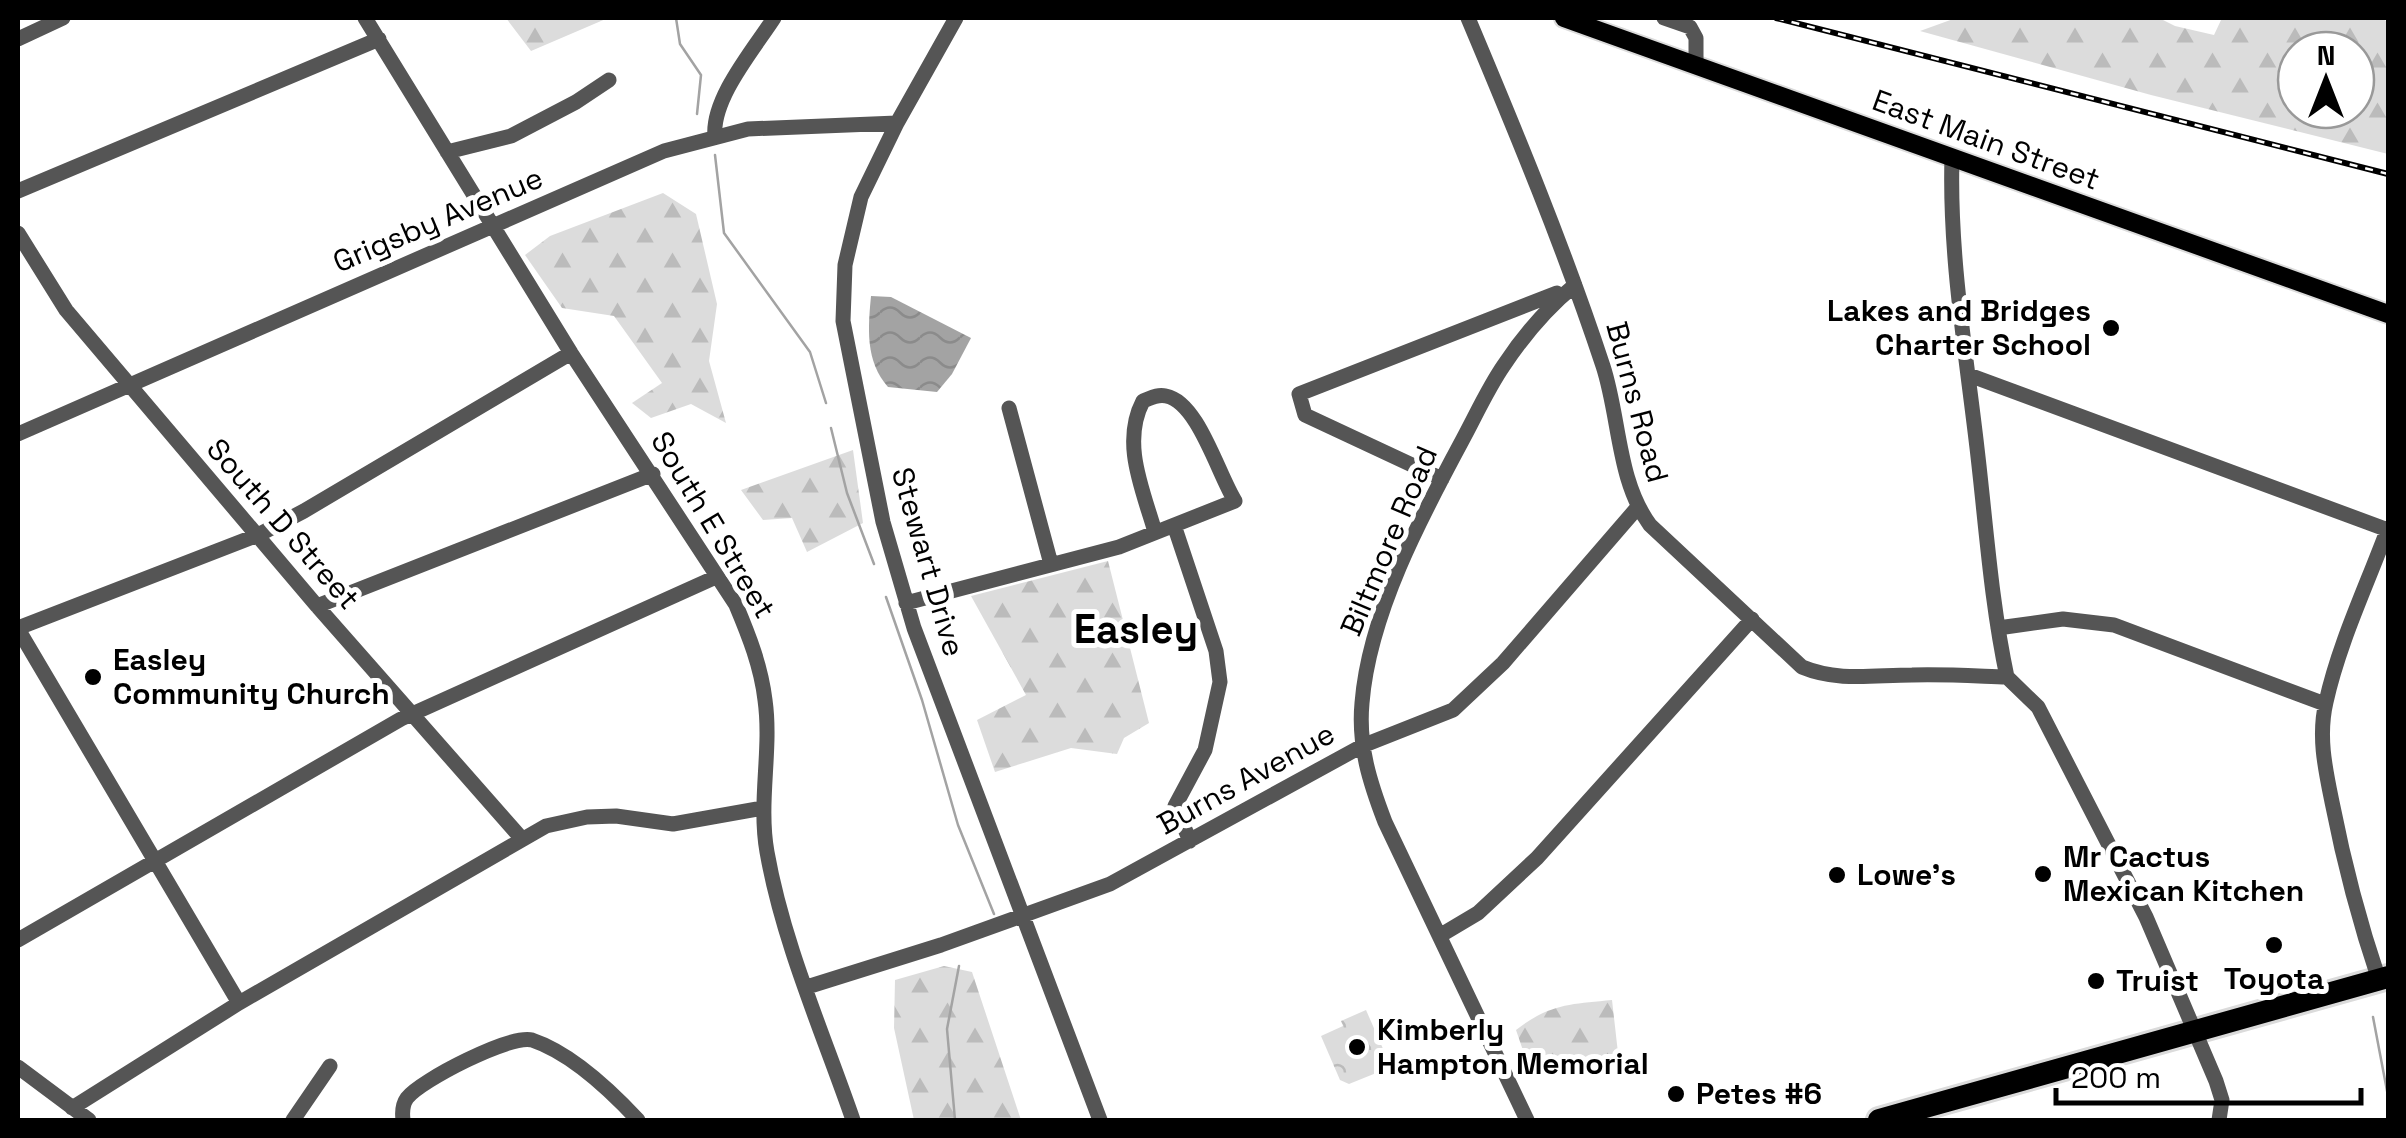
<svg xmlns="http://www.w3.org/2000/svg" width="2406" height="1138" viewBox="0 0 2406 1138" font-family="'Space Grotesk',sans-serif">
  <defs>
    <pattern id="forest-firs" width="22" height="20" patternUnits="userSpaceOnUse" patternTransform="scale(2.5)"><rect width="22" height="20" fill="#dcdcdc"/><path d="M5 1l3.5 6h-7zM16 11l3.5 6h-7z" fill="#bbb"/></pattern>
    <pattern id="park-crowns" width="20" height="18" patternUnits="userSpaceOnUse" patternTransform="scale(2.5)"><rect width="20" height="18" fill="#dcdcdc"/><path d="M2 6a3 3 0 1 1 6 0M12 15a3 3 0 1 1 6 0" fill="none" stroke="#bbb"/></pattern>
    <pattern id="water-waves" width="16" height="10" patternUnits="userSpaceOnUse" patternTransform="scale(2.5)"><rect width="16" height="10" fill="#a3a3a3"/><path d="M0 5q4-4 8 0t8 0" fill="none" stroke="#8b8b8b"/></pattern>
  </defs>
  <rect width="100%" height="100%" fill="#fff"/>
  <path fill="url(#forest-firs)" fill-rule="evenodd" d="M506,18h102l-77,33z
    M1956,18h203l16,8 39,9 8,-17h159l7,4v132l-237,-59 -231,-64zM2356,50v60h-60v-60z
    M663,193l33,21 21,90 -8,57 17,62 -35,-19 -40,14 -19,-15 30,-20 -48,-67 -52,-8 -37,-53 25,-19z
    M853,450l10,73 -56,29 -15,-34 -29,2 -22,-30z
    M1108,561l41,162 -25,15 -7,16 -46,-6 -76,24 -18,-52 49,-25 -55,-99z
    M944,966l28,6 49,148h-107l-20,-92 1,-48z
    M1612,1000l6,53 -55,10 -32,11 -15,-44c33,-26 55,-26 96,-30z"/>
  <path fill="url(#park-crowns)" d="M1366,1010l25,57 -42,17 -9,-4 -19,-44 22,-10 -2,-5z"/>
  <path fill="url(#water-waves)" d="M871,296l20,1 80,41 -19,36 -15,18 -49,-5c-23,-26 -20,-59 -17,-91z"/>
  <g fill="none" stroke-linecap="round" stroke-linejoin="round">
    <path stroke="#a3a3a3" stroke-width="2.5" d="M676,18l4,26 21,31 -4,39
      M715,155l9,78 86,119 16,51
      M831,428l16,65 27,71
      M886,597l36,103 36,125 36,89
      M2373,1017l15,79
      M955,1120l-8,-91 12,-63"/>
    <defs>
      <path id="major" d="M1564,18l824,296"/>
      <path id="highway" d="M1879,1120l509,-143"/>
    </defs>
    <use href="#major" stroke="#dbdbdb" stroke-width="22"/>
    <use href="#highway" stroke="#dbdbdb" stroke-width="28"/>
    <path stroke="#555" stroke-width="15" d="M365,18l206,335 165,252c13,31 25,61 29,95 7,50 -7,101 2,152 16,91 56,181 86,268
      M956,18l-59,105 -36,74 -16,68 -2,56 40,201 31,106 186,492
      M1468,18c48,114 96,230 135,348 17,52 14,114 47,159l152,142c36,15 72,8 110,8 32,-1 64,1 95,2
      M1664,18l26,9 6,11v26
      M18,39l45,-21
      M715,137c-4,-38 39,-88 59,-119
      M447,152l64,-16 65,-34 33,-22
      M1952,157c-3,97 14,196 25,291 9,76 14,154 30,229
      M18,191l361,-152
      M18,233l48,77 251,296 205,233
      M1969,375l419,155
      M1009,408l42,156
      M18,434l646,-283 84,-22 149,-6
      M1442,479l-137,-64 -6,-21 258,-101
      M1174,525l42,126 4,31 -15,68 -30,56 15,35
      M906,603l213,-56 116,-46c-17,-27 -37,-99 -69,-105 -9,-2 -15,2 -23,5 -22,42 0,89 12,131
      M317,606l336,-132
      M18,628l240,-93 46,-24 267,-158
      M1998,628l65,-9 51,6 211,79
      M18,629l221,374
      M2007,677l31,30 108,210 70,164 6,19 -3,20
      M1441,935l37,-22 59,-55 215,-239
      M18,940l383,-221 315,-142
      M2379,980c-20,-59 -35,-117 -47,-178 -7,-34 -14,-66 -6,-100 13,-59 41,-117 62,-174
      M807,987l134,-42 169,-61 252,-138 91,-36 50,-47 134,-155
      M18,1067l71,53
      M72,1108l167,-105 307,-177 41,-9 29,-1 57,8 90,-16
      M293,1120l37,-54
      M403,1120c-1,-8 -1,-15 4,-22 14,-18 104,-64 125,-58 39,13 79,51 106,80
      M1527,1120l-142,-298c-15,-39 -27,-76 -23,-119 7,-89 59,-186 101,-264 13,-24 25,-51 41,-74 20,-30 43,-57 71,-80"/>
    <use href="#major" stroke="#000" stroke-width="18"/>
    <use href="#highway" stroke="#000" stroke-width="22"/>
    <defs>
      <path id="rail" d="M1776,18l612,156"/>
    </defs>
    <use href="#rail" stroke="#000" stroke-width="6"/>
    <use href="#rail" stroke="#fff" stroke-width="2.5" stroke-dasharray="8" stroke-linecap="butt"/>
  </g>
  <g fill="#000" stroke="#fff" stroke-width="4">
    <circle cx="2111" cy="328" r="10"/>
    <circle cx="93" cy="677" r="10"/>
    <circle cx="2043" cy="874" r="10"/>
    <circle cx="1837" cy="875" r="10"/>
    <circle cx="2274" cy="945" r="10"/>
    <circle cx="2096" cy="981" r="10"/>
    <circle cx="1357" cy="1047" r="10"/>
    <circle cx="1676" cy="1094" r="10"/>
  </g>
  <g text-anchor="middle" stroke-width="10" stroke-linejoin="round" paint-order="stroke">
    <g font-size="30" fill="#000" stroke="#fff">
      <text transform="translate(1986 140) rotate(20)" y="10">East Main Street</text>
      <text transform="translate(438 220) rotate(-23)" y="10">Grigsby Avenue</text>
      <text transform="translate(1637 402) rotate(75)" y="10">Burns Road</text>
      <text transform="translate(283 524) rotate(49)" y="10">South D Street</text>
      <text transform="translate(713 525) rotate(59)" y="10">South E Street</text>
      <text transform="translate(1389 541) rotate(-67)" y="10">Biltmore Road</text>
      <text transform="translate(928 562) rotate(74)" y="10">Stewart Drive</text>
      <text transform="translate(1246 779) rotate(-29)" y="10">Burns Avenue</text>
    </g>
    <g font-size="30" font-weight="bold" fill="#000" stroke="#fff" text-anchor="start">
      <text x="2091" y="321" text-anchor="end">Lakes and Bridges<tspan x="2091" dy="34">Charter School</tspan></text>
      <text x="113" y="670">Easley<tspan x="113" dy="34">Community Church</tspan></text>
      <text x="2063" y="867">Mr Cactus<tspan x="2063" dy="34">Mexican Kitchen</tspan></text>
      <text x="1857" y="885">Lowe's</text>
      <text x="2274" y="989" text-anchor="middle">Toyota</text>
      <text x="2116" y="991">Truist</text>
      <text x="1377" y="1040">Kimberly<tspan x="1377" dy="34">Hampton Memorial</tspan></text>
      <text x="1696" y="1104">Petes #6</text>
    </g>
    <g font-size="40" font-weight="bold" fill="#000" stroke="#fff">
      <text x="1136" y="643">Easley</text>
    </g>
  </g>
  <rect width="2406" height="1138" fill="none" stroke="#000000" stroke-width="40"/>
  <g transform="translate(2326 80)"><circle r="48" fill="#ffffff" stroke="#999999" stroke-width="2.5"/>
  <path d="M0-8L18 38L0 25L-18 38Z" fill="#000000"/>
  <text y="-15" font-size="28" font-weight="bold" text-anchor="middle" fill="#000000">N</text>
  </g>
  <path d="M2056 1088v15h305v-15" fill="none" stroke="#000000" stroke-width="5"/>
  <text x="2071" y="1088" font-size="30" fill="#000000" stroke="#ffffff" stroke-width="8" paint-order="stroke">200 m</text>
</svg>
